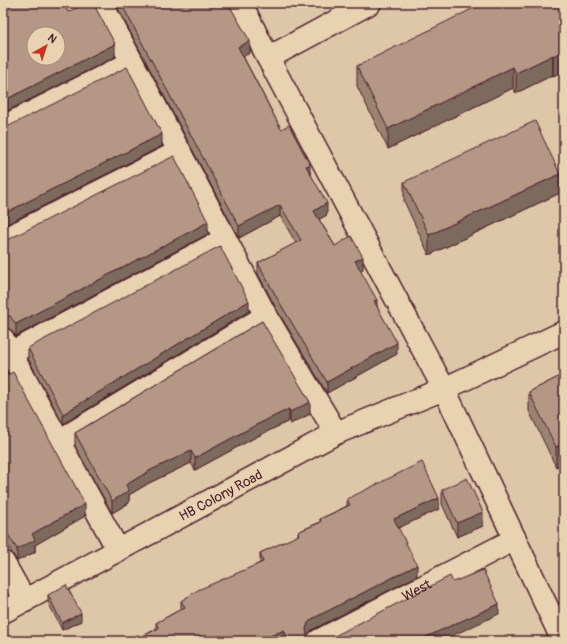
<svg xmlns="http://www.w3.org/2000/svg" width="567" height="644" viewBox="0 0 567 644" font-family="Pangolin,sans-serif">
  <rect width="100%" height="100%" fill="#dec7a9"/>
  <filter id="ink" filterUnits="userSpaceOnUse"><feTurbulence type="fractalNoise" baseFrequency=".025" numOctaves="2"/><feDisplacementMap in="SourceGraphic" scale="8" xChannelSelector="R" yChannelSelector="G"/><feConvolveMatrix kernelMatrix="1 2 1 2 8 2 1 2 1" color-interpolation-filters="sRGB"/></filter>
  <g filter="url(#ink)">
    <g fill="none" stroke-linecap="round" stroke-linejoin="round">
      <defs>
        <g id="street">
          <path d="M101,3l165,313 70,117"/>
          <path d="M268,58l102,-55"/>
          <path d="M3,127l129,-65"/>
          <path d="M3,240l177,-89"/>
          <path d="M3,339l115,211"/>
          <path d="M11,353l214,-114"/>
          <path d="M444,389l120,-57"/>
          <path d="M59,441l207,-125"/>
          <path d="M3,562l22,39"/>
          <path id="s1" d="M318,641l197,-102"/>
        </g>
        <g id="secondary">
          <path d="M241,3l27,55 176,331 119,252"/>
          <path id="s2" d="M3,612l333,-179 108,-44"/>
        </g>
      </defs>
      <use href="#street" stroke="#4a1f2b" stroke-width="25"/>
      <use href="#secondary" stroke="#4a1f2b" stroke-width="25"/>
      <use href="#street" stroke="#e8d2b1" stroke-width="22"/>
      <use href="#secondary" stroke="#e8d2b1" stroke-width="22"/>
    </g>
    <path fill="#9b8372" stroke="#4a1f2b" d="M115,3h104l31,50 -7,3 38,73 29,43 17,43 -8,4 16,27 28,23 -3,1 17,36 20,48 -70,39 -50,-83 -19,-36v-11l38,-20 -16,-27 -41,22z
      M564,3v68l-11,5v-1l-37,18 -3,-5 -125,61 -31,-63v-20z
      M404,182l156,11 -131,62 -25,-54z
      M208,234l-192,102 -6,-7 -7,-2v-87z
      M249,311l-186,113 -35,-66v-10z
      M262,321l48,93 -20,10 -1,-3 -35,17 -59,32 -4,-7 -42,20 -20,12v8l-17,10 -37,-67v-13z
      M564,374v89l-8,4 -27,-56v-19z
      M3,377l82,139 -50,29v7l-18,9 -13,-21z
      M442,490l41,36 -26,11 -15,-33z
      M347,499l92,10 -41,19 19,48 -105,54 -4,4 -1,2 4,5h1h-173v-3l17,-9v-6l25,-14v-8l79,-38v-10l38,-17v-4l22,-10v-3l27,-13z
      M48,595l33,26 -19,9 -14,-28z"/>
    <path fill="#7e6a5d" stroke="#4a1f2b" d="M250,41v12l-12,6v-12z
      M115,44v13l-112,56v-12z
      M564,50v21l-11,5v-20z
      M553,55v20l-37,18v-20z
      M513,67v21l-125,61v-20z
      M162,134v12l-159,80v-12z
      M310,165v11l-4,-10z
      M560,174v19l-131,62v-20z
      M327,203v12l-13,7v-11z
      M280,205v11l-41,22v-12z
      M208,222v12l-192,102v-12z
      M363,257v12l-8,4v-12z
      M377,300v11l-3,-10z
      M249,301v10l-186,113v-10z
      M397,343v11l-70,39v-11z
      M310,402v12l-20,10v-12z
      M289,409v12l-35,17 -59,32v-12l59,-32z
      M564,443v20l-8,4v-20z
      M191,451v12l-42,20 -20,12v8l-17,10v-12l14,-16 23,-14z
      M439,498v11l-45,21v-11z
      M85,504v12l-50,29v7l-18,9v-12l15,-15z
      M483,512v14l-26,11v-14z
      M3,528h1v12h-1z
      M417,565v11l-105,54 -4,4 -2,6v-11l2,-6 4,-4z
      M499,604v10l-58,27h-24z
      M81,613v8l-19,9v-7z
      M284,630v11h-25z"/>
    <path fill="#b49885" stroke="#4a1f2b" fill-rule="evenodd" d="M3,3h61l4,9 19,-9h6l22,41 -112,57zM34,34h24v24h-24z
      M121,3h98l2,3 5,-3h2l22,38 -12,6 43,82 8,-4 21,40 -4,1 21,37 -13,8 21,35 16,-10 12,21 -8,4 22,39 -3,1 23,42 -70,39 -50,-84 -19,-35 43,-23 -21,-35 -41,21z
      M484,3h80v47l-11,6v-1l-37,18 -3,-6 -125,62 -31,-63z
      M127,67l35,67 -159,80v-87l6,-1z
      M535,121l25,53 -131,61 -25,-53z
      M174,156l34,66 -192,102 -6,-8 -7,-1v-75l6,-1z
      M220,246l29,55 -186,113 -35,-66z
      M262,321l48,81 -20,10 -1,-3 -35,17 -59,32 -4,-7 -42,20 -23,14 3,6 -17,10 -37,-68z
      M13,372l72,132 -53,30 3,6 -18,9 -13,-21h-1v-151z
      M564,374v69l-8,4 -27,-55z
      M422,462l17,36 -45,21 23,46 -105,54 -4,4 -2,6 1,7 5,5h-23l-5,-11 -25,11h-119l-1,-3 20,-10 -3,-5 29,-16 -4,-6 17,-11 65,-28 -3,-9 39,-18 -1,-3 23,-10 -1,-3 30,-14 -3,-6z
      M467,478l16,34 -26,11 -15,-33z
      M483,570l16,34 -82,37h-92l125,-65 3,6z
      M66,585l15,28 -19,10 -14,-28z"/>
  </g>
  <g text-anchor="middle" stroke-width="3" stroke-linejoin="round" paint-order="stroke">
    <g font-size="14" fill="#4a1f2b" stroke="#e8d2b1">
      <text dy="5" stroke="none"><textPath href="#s2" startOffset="247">HB Colony Road</textPath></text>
      <text dy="5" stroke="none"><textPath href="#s1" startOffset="111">West</textPath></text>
    </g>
  </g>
  <rect width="567" height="644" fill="none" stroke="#e8d2b1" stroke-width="16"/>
  <rect x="8" y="8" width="551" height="628" fill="none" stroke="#4a1f2b" stroke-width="1.5" filter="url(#ink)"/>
  <g transform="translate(46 46) rotate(39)"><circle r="19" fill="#e8d2b1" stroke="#a98a7b"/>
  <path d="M0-3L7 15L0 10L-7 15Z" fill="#c8321e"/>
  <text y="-6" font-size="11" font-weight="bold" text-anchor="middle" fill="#4a1f2b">N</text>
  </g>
</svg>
